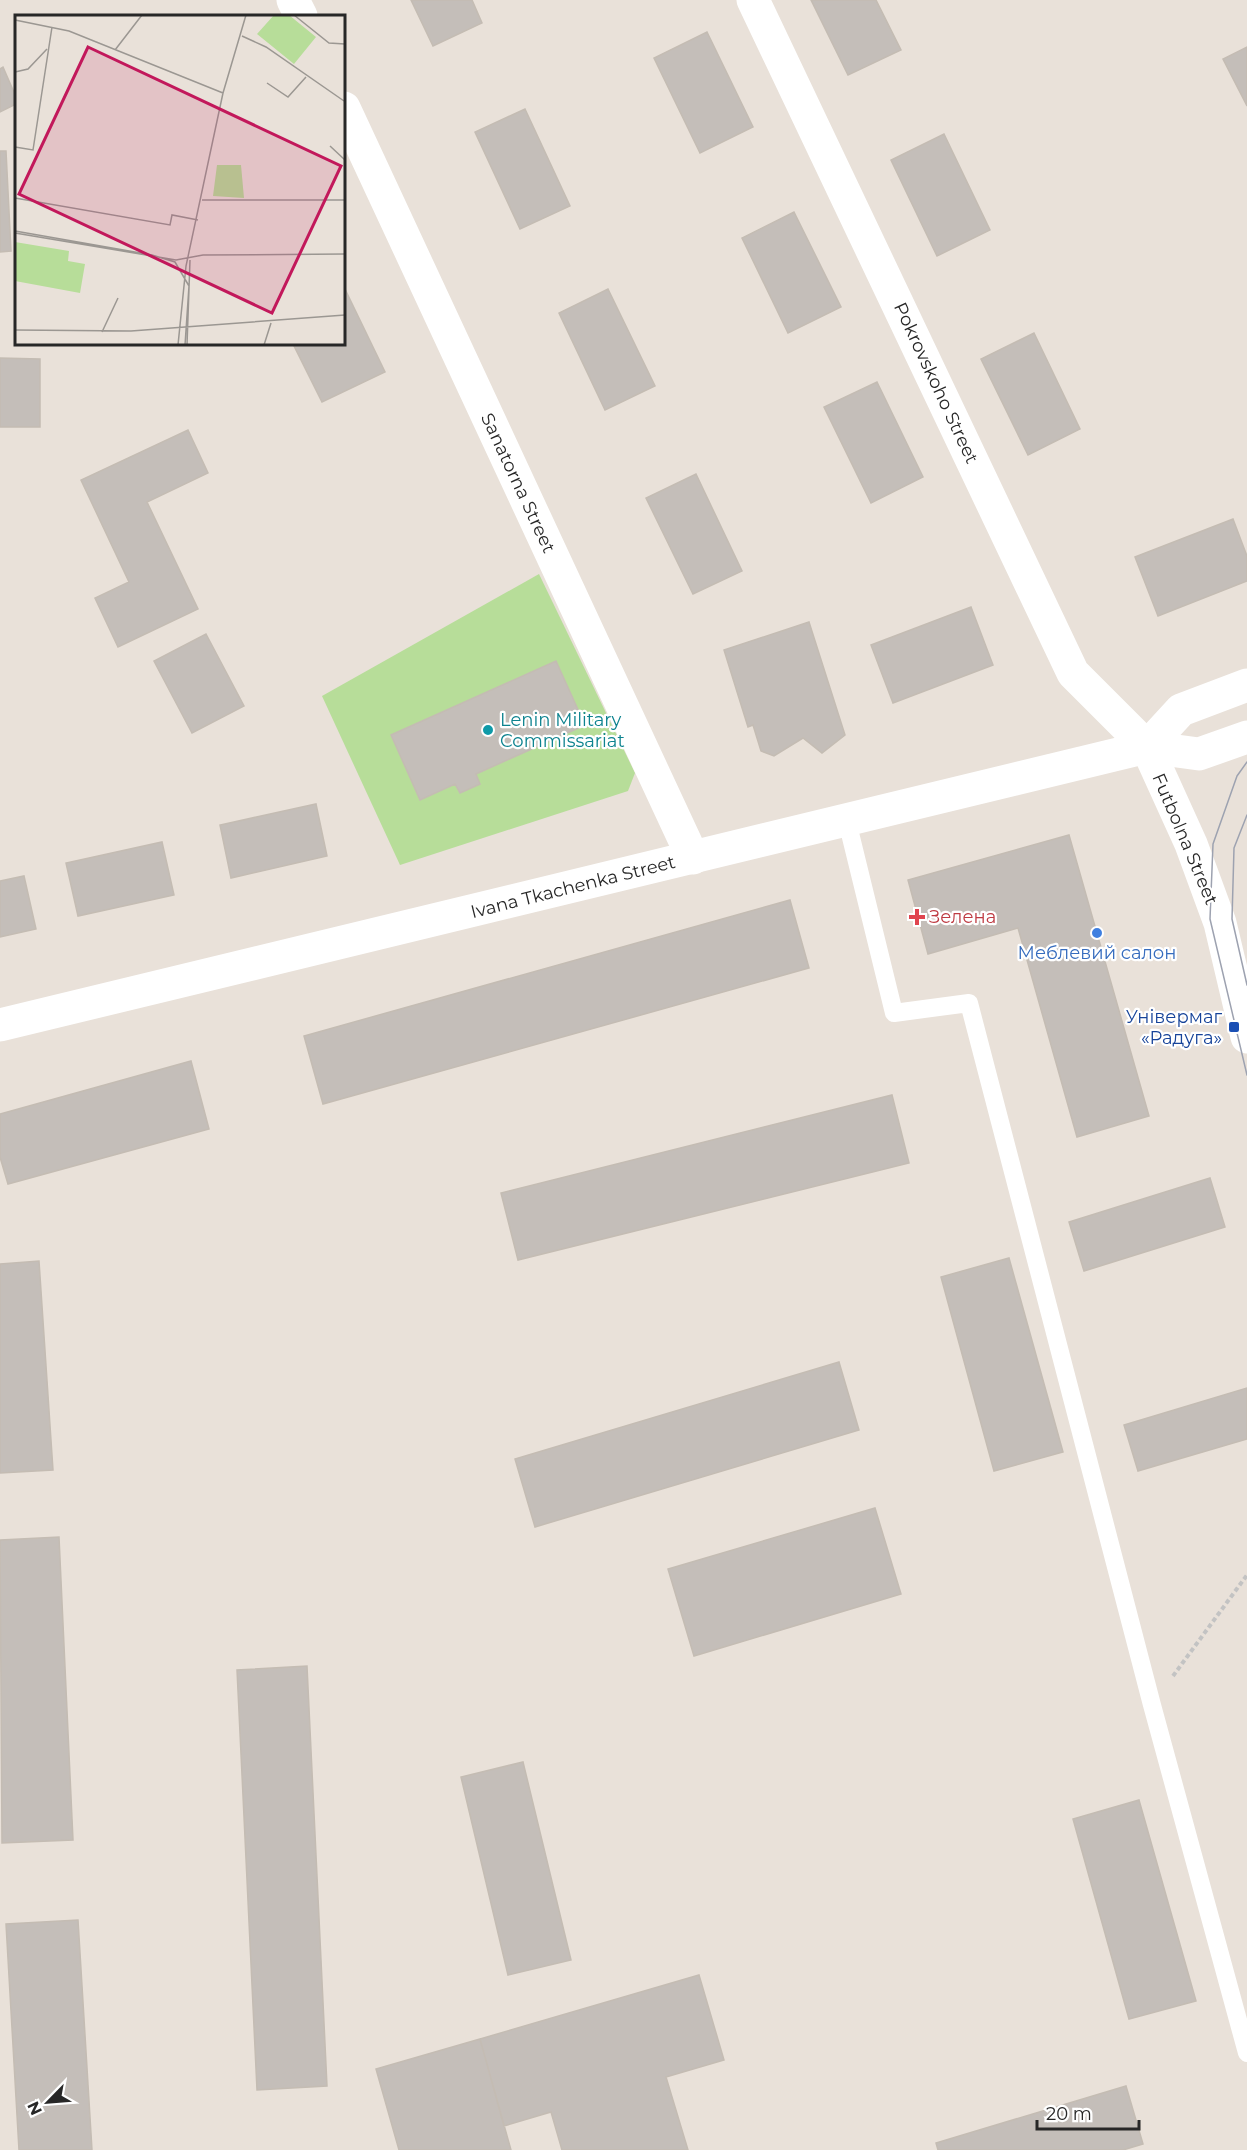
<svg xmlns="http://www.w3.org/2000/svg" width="1247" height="2150" viewBox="0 0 1247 2150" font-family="Montserrat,sans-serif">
  <rect width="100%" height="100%" fill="#e9e1d9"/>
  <path fill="#b7dd99" d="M539,574l96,199 -7,18 -228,74 -78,-169z"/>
  <path fill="#c4beb9" stroke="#c4bcb3" stroke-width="1.5" d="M411,0h61l10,23 -49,23z
    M811,0h65l25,50 -53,25z
    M707,32l46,95 -53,26 -46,-95z
    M1247,47v59l-24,-47z
    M3,67l13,30v7l-16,8v-43z
    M525,109l45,97 -50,23 -45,-97z
    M944,134l46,96 -53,26 -46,-96z
    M0,151h6l5,100 -11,1z
    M794,212l47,95 -53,26 -46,-95z
    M344,287l41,85 -63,30 -29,-58h51z
    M608,289l47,97 -50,24 -46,-97z
    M1034,333l46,96 -52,26 -47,-96z
    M0,358l40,1v68h-40z
    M877,382l46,95 -52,26 -47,-96z
    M188,430l20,43 -61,29 51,107 -80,38 -23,-49 34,-16 -48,-102z
    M696,474l46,97 -49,23 -47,-96z
    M1233,519l14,37v25l-89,35 -23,-59z
    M971,607l22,58 -100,38 -22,-58z
    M809,622l36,113 -23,18 -19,-15 -29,18 -13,-5 -8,-26 -5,2 -24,-77z
    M206,634l38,72 -52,27 -38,-72z
    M556,661l29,64 -109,49 4,10 -20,9 -5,-9 -35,16 -29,-65z
    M316,804l11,52 -96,22 -11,-53z
    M1069,835l80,281 -72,21 -59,-209 -90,26 -20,-74z
    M162,842l12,53 -96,21 -12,-53z
    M24,876l12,53 -36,8v-56z
    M790,900l19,68 -486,136 -19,-68z
    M191,1061l18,68 -201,55 -8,-27v-43z
    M892,1095l17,68 -391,97 -17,-67z
    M1210,1178l15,49 -141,44 -15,-49z
    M1009,1258l54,194 -69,19 -53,-194z
    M39,1261l14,209 -53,3v-209z
    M839,1362l20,68 -324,97 -20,-68z
    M1247,1388v51l-109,32 -14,-46z
    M875,1508l26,86 -207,62 -26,-87z
    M59,1537l14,303 -71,3 -2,-303z
    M307,1666l20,420 -70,4 -20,-420z
    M523,1762l48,198 -63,15 -47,-198z
    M1139,1800l57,201 -67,18 -56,-200z
    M78,1920l14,230h-73l-13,-226z
    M699,1975l25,85 -58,17 22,73h-126l-11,-38 -47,14 -24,-87z
    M480,2039l31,111h-112l-23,-81z
    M1126,2086l17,58 -20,6h-185l-2,-7z"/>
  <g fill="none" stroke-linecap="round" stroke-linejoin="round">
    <path stroke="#c3c3c3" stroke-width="4" stroke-dasharray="4.5 3" stroke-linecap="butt" d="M1173,1676l74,-101"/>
    <path stroke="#fff" stroke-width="18" d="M847,821l47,192 75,-10 183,702 95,348"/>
    <path stroke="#fff" stroke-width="33" d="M293,0l8,16
      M753,0l320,673 74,74
      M344,108l349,750"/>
    <path stroke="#fff" stroke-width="33" d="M1147,747l44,97 29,79 27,114
      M1147,747l34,-37 66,-25
      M0,1025l1147,-278 52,7 48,-17"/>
    <path stroke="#9da2b0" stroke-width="1.5" d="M1247,762l-10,14 -24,68 -3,75 37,156
      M1247,815l-13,33 -2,71 15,66"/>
  </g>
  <circle fill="#0f9aa8" stroke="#fff" stroke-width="2" cx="488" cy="730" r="6"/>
  <path fill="#e0444e" stroke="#fff" stroke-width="2" d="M914 908h6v6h6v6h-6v6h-6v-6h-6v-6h6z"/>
  <circle fill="#3f7fe0" stroke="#fff" stroke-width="2" cx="1097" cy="933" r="6"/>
  <rect fill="#1a4fb4" stroke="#fff" stroke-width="2" x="1228" y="1021" width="12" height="12" rx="3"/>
  <g text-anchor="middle" stroke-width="4.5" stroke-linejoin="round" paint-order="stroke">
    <g font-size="18" fill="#272727" stroke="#fff">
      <text transform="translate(936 383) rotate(65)" y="6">Pokrovskoho Street</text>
      <text transform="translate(518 483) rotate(65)" y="6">Sanatorna Street</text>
      <text transform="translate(1185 839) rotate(67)" y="6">Futbolna Street</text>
      <text transform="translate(573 887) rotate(-14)" y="6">Ivana Tkachenka Street</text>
    </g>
    <g font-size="18" fill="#0d838f" stroke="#fff" text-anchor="start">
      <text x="500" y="726">Lenin Military<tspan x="500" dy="21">Commissariat</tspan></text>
    </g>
    <g font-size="18" fill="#be3a42" stroke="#fff" text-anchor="start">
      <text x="929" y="923">Зелена</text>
    </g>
    <g font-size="18" fill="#366cbe" stroke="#fff">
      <text x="1097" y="959">Меблевий салон</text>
    </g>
    <g font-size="18" fill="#164399" stroke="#fff" text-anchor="end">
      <text x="1222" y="1023">Універмаг<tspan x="1222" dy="21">«Радуга»</tspan></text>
    </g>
  </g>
  <g transform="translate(15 15)">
    <rect width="330" height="330" fill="#e9e1d9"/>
    <path d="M259,0h15l27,22 -22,27 -37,-30zM202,150h24l3,33 -31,-2zM0,227l54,9 -1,10 17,3 -5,29 -65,-12z" fill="#b7dd99"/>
    <path fill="none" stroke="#9b9792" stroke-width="1.5" d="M279,0l35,28 16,1M0,5l54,11 154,62M227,21l24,11 78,54M100,35l27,-35M0,57l13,-3 19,-20M252,68l21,14 18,-20M315,131l15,14M0,132l18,3 19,-123M0,183l155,27 2,-10 26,5M187,185h143M0,216l137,24 23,7 14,24 -4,59M0,218l161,27 27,-5 142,-1M0,315l116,1 214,-16M87,317l16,-34M163,330l8,-79 37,-173 23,-78M172,330l3,-85M249,330l7,-22"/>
    <path fill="#c2185b" fill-opacity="0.15" stroke="#c2185b" stroke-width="3" d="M73,32l253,119 -69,147 -253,-119z"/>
    <rect width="330" height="330" fill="none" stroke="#272727" stroke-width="3"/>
  </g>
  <g transform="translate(48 2102) rotate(245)" stroke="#ffffff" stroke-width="4.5" paint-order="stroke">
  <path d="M0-4.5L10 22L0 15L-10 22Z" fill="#272727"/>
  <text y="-9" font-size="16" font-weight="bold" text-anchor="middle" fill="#272727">N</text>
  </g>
  <path d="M1037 2120v9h102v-9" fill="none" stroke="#272727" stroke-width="3"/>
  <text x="1046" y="2120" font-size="18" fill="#272727" stroke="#ffffff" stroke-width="4.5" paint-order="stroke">20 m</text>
</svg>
